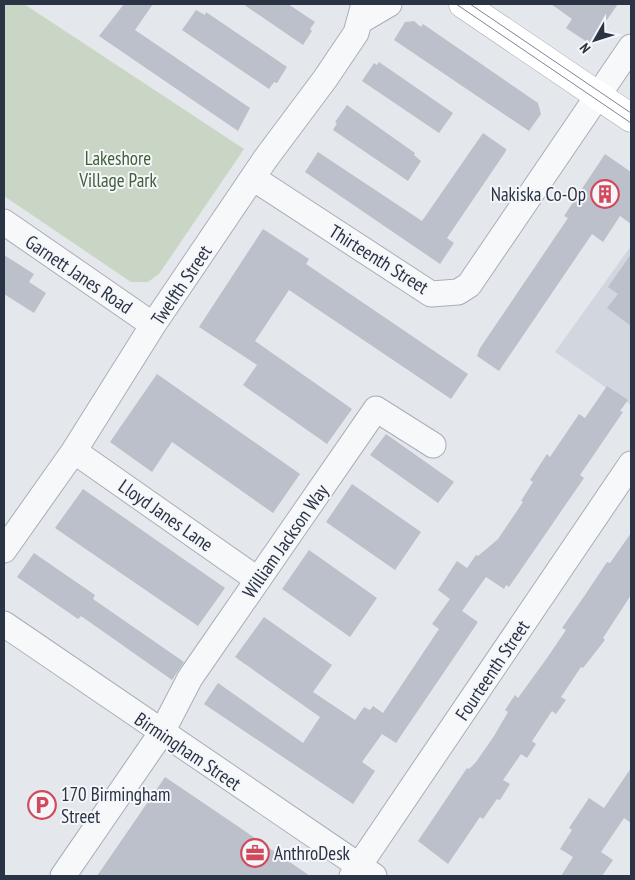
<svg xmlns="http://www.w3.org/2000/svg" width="635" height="880" viewBox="0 0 635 880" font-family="'PT Sans Narrow',sans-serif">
  <rect width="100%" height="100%" fill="#e4e7ec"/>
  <path fill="#d2d6de" d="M631,246v159l-76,-53z"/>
  <path fill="#c9d6c5" d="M4,4h20l220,145 -85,125 -11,8h-17l-127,-86z"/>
  <path fill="#bbc0ca" d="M124,4h29l-18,26 115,78 -12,23 -139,-95z
    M243,4h45l27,18 -5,7 2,2 -9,14z
    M551,4h67l-28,40 -24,-16 6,-9z
    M196,10l9,5 1,-3 81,55 -10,16 -3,-1 -5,7 -87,-59z
    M414,21l7,6 2,-3 115,79 3,11 -12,17 -135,-91 11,-18z
    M379,62l74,51 -14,20 -77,-52 12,-18 3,2z
    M347,105l68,48 -1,2 7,6 -13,20 -75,-51 4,-7 -2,-1z
    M483,133l23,16v2l-59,87 7,5 -14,21 -135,-92 13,-20 104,69z
    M605,154l26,18v52l-11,-8 -17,26 -11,-8 -93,137 -22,-15 3,-8 88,-130 -4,-2z
    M263,229l46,30 -3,5 162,110 -17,25 -162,-109 -34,51 97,68 -25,35 -84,-59 14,-20 -58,-38z
    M631,254v72l-24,-18 11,-14 -10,-7z
    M4,255l30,19 -5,8 17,11 -12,20 -30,-19z
    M157,374l143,100 -27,39 -101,-71 -20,30 -42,-30z
    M607,386l21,14 -8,11 3,1 -43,63 4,3 -75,109 -3,-2 -2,4 -18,-12 -24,34 16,11 -82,121 -14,-9 -20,28 13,9 -22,33 -149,-100 14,-21 85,60 17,-26 -85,-60 29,-40 68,48 -19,27 42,28 9,-13 6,3 3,-4 10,7 56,-84 -7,-5 18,-25 -12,-9 19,-29 10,7 9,-13 2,1 20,-17 25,-37 -2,-1 12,-19 -3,-2 17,-26 3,3 29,-43 6,4z
    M386,434l68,48 -16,21 -68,-48z
    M352,484l69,48 -26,38 -69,-48z
    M83,489l142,99 -27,38 -143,-98z
    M631,533v62l-28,43 2,2 -22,28 -2,-1 -20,30 5,3 -10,14 -4,-3 -20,30 4,3 -9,14 -6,-4 -18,26 7,4 -10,16 -3,-1 -14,20 -3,-2 -32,47 -30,-23 49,-73 2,1 7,-7 18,-26 14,-24 -3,-2 10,-15 3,3 29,-40 19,-28 -4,-2 23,-33 22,-33 3,1z
    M309,550l68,48 -27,39 -68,-48z
    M34,553l61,42 -2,4 91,63 -12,18 -91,-64 -3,3 -61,-42z
    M631,768v55l-7,-5 -23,34 12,8 -11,16h-41l12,-19 -13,-8 12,-19 -3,-2 20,-30 15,10z
    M165,777l71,48 74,51h-213z"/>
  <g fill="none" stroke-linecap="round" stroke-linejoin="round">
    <defs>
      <path id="minor" d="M360,21l29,-17
        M253,178l178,116 27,-2 11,-7 162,-238
        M4,222l149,103
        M74,451l184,129
        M4,550l70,-99 79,-126 113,-167 59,-79 31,-46 8,-29
        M4,624l370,252
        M63,876l99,-144 28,-54 186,-269 57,36
        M352,876l279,-412"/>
      <path id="major" d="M463,4l168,114"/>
    </defs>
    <use href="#minor" stroke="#a9aeb7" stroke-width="27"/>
    <use href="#major" stroke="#a3abb8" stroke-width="29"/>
    <use href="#minor" stroke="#f7f8fa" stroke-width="25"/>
    <use href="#major" stroke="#fff" stroke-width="28"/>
    <path stroke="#7d8696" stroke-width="1" d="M456,4l175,119
      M470,4l161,109"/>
  </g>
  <defs>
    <symbol id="building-ring" viewBox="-11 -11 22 22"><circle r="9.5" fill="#f4f6f9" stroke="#d1495b" stroke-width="1.5"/><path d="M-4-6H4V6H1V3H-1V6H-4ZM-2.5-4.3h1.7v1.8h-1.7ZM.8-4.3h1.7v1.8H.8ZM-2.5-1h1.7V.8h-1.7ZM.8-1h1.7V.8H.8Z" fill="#d1495b"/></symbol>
    <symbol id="parking-ring" viewBox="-11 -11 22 22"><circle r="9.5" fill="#f4f6f9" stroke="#d1495b" stroke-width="1.5"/><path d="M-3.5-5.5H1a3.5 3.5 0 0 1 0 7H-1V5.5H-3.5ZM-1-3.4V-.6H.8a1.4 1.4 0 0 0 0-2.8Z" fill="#d1495b"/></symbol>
    <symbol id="office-ring" viewBox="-11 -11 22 22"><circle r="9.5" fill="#f4f6f9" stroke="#d1495b" stroke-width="1.5"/><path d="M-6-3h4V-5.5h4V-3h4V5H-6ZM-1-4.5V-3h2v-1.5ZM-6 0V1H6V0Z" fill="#d1495b"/></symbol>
  </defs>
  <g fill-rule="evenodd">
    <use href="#building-ring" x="589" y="178" width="32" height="32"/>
    <use href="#parking-ring" x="26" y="789" width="32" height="32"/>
    <use href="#office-ring" x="239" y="837" width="32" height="32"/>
  </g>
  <g text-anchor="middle" stroke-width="4" stroke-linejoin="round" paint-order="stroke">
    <g font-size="19" fill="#3f6138" stroke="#f4f6f9">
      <text x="118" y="165">Lakeshore<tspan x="118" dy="22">Village Park</tspan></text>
    </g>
    <g font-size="19" fill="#2b3445" stroke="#f4f6f9" text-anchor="start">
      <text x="586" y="201" text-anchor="end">Nakiska Co-Op</text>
      <text x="61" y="801">170 Birmingham<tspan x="61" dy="22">Street</tspan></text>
      <text x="274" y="860">AnthroDesk</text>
    </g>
    <g font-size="19" fill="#2b3445" stroke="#f4f6f9">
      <text transform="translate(379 259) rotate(32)" y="7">Thirteenth Street</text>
      <text transform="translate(79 274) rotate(34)" y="7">Garnett Janes Road</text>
      <text transform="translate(181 285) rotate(-56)" y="7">Twelfth Street</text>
      <text transform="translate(166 515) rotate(35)" y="7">Lloyd Janes Lane</text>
      <text transform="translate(285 541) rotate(-55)" y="7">William Jackson Way</text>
      <text transform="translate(492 670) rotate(-56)" y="7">Fourteenth Street</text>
      <text transform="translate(188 751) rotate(34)" y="7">Birmingham Street</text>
    </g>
  </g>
  <rect width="635" height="880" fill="none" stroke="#2b3445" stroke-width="10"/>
  <g transform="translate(595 40) rotate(231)" stroke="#f4f6f9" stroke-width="4" paint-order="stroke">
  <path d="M0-4L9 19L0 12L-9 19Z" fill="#2b3445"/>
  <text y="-8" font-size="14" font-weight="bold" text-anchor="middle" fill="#2b3445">N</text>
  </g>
</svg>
